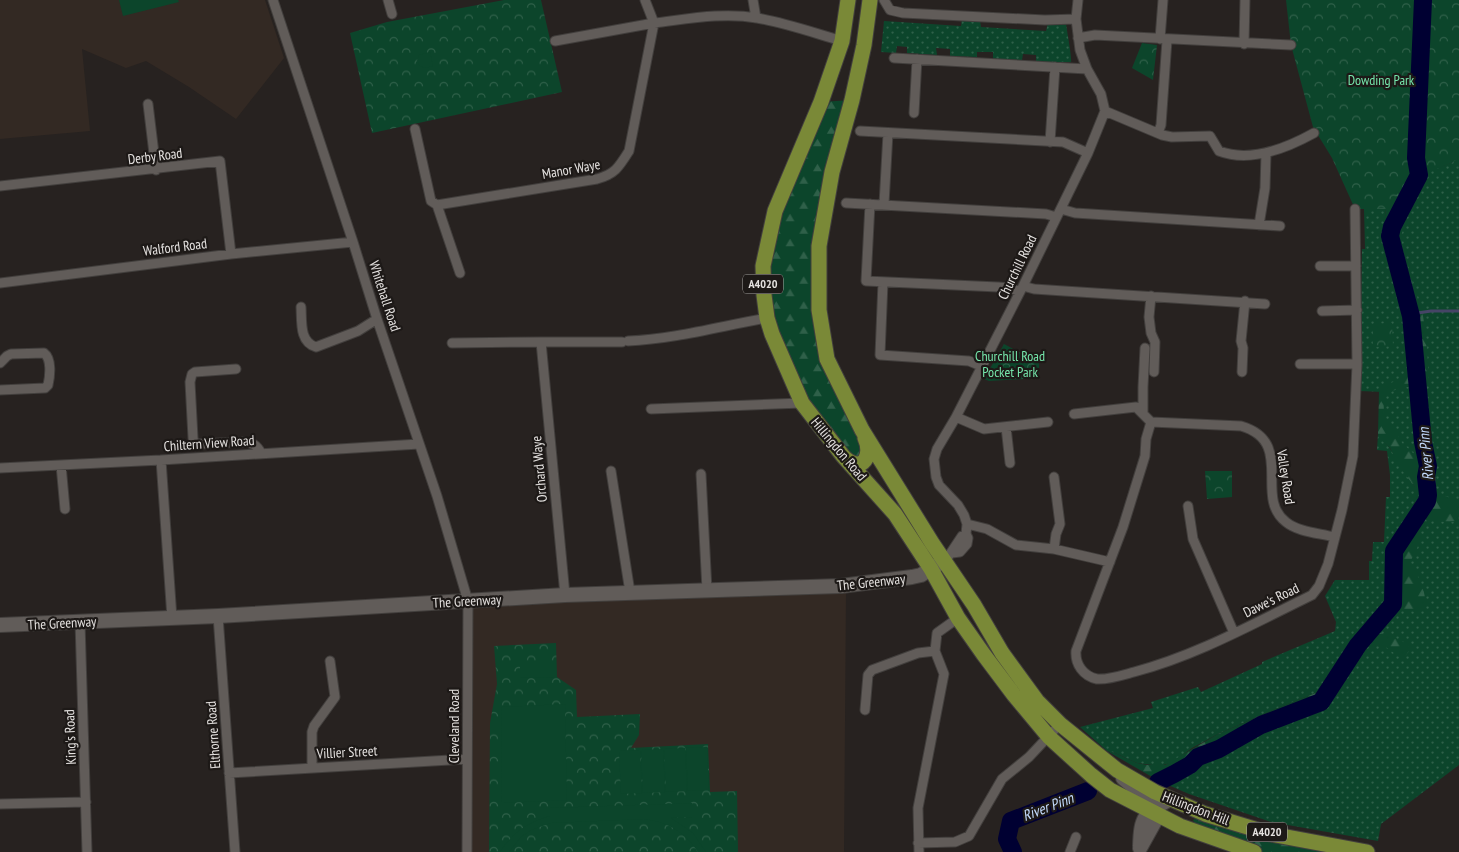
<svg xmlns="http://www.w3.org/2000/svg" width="1459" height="852" viewBox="0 0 1459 852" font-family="'PT Sans Narrow',sans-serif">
  <defs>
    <pattern id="grass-dots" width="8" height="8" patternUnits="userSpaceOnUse" patternTransform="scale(1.25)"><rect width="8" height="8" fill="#0c452b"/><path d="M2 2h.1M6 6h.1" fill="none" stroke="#2f6049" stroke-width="1.8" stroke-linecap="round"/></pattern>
    <pattern id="forest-firs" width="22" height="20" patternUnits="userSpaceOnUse" patternTransform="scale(1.25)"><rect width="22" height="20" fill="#0c452b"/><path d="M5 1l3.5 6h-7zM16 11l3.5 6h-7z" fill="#2f6049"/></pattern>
    <pattern id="park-crowns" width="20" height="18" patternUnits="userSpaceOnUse" patternTransform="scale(1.25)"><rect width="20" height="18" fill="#0c452b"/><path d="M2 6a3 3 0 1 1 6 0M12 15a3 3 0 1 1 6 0" fill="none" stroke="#2f6049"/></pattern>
  </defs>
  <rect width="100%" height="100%" fill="#272220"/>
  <path fill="#332923" d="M0,0h265l19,58 -48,61 -47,-32 -43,-26 -20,7 -44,-19 8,82 -90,8z
    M717,589l31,8 98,-5 -2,260h-375l-1,-251z"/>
  <path fill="url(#grass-dots)" d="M962,19l18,1 1,7 65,4 2,-8h18c1,9 6,34 5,39h-35v-7l-13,-1 -1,6 -29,-1v-7h-16v5l-27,-1v-7l-14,-1 1,7 -30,-2v-6l-10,-1 -1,7 -15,-1 3,-31 77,5z
    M1459,158v607l-78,59 -3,17 -107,-19 -82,-28 -30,-13 15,-7 24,-18 20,-8 43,-23 59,-24 38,-59 33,-39v-35l-8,37 -30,33 -35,54 -40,16 -60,26 -26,14 -19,14 -13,4 -23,-3 -22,-10 -8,-2 -27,-24 73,-19 -2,-6 47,-15 3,5 61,-28v-2l73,-31 1,-9 -11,-26 10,-16h34v-19h3l1,-19h11l2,-45h4v-22l-3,-24 -10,-1 1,-16c3,6 9,10 13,16 8,12 16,25 24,37v15l-10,25 19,-33 -30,-44 -13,-36 2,-22 -23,-1 2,-142h3l-1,-40 21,-1 5,42 18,67 3,19 -3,20 3,16v-56l-21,-80 29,-61 34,-13z"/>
  <path fill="url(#forest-firs)" d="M1459,0v162h-6l-28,12 -20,47 -4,16 3,18 19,61 3,20 3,45c-5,4 -9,4 -15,5 -28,4 -33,8 -29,36l11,10 6,11 11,10 19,12 5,6 -2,15 2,6 22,10v15l-2,4c-8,2 -16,0 -24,0 -16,1 -11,14 -15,24 -1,6 -6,12 -8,18 10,15 15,26 16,44 -7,8 -11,4 -19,3 -6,-1 -12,1 -18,1l-15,18c10,8 30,8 37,20l-7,8 -3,1 -21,-15 -24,3 -36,55 -60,24 -42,23 -20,8 -24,18 -15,7 -52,-30 8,2 22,10 10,2h18l53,-31 60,-26 40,-16 35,-54 30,-33 9,-39 1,-16 14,-27 8,-21v-15l-14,-18 -11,-21 -10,-9 -2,-5 1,-42 3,-4 29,-16 -3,-16 3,-20 -3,-19 -18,-67 -5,-41h-30z
    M852,100l-33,146 8,113 35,71 -2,34 -58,-61 -30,-69 -9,-68 58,-164z
    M1205,814l162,38h-113l-53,-18 -8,-14z"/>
  <path fill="url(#park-crowns)" d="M504,0h37l21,92 -190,41 -22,-100 37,-11z
    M1286,0h173v158l-6,4 -41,15 -27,31 -30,1 -23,-51 -19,-31 -22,-82z
    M1142,43l15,2 -4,35 -21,-12z
    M1392,323l1,23 -20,1 -1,-23z
    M1004,344l35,19v15l-50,3 -5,-2z
    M1205,471h27v26l-25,2z
    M556,643l1,34 19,13 1,27 63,-3 -1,21 -8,13 77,-4 2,48 27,-1 1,61h-249l1,-129 7,-39 -3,-38z"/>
  <path fill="#0c452b" d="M119,0h59l1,2 -56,14z
    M430,52l3,14 -8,2 -5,-2 -3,-5 2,-6z
    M520,666h36v11l-36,1z
    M565,704l2,96 -65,3 -1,-96z
    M707,747l2,43 -21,1 -2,-43z
    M685,748l2,43 -21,1 -2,-43z
    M663,749l2,43 -22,1 -2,-43z
    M640,750l2,43 -21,1 -2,-43z
    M692,803v14l-21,1 22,15 13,19h-8c-13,-20 -30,-30 -54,-33l-93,4 -20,7 -10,7 -12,15h-9c13,-20 28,-30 50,-36v-8z"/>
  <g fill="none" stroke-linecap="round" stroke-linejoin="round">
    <path stroke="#454466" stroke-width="3" d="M1411,314l20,-3h28"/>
    <path stroke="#000032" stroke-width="18" d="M1158,782l16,-8 16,-9 8,-8 21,-8 42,-24 60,-23 37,-57 35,-41 1,-53 33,-50 1,-6 -2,-18 2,-11 -5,-24 -12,-126 -21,-80 2,-9 27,-52 -3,-17 7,-158
      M1013,852l-6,-13 4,-18 77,-30"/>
    <defs>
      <path id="street" d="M273,0l80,242 24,77 60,177 31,105 -1,251
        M388,0l4,14
        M753,0l3,18
        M884,0l6,10 13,3 142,7 31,-1
        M1078,38l17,-3 196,10
        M1160,39l3,-39
        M555,41l99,-18 -9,-23
        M1244,44l1,-44
        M894,58l193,11
        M148,104l8,66
        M1105,111l57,24 10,2 38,-1 9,15c31,12 68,-3 95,-18
        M914,113l3,-54
        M415,129l16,72 6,4 160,-26c18,-5 22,-12 32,-28l25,-128c34,-4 69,-11 103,-5 29,5 57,15 85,23
        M860,131l203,11 25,11
        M1158,133l3,-8 6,-85
        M1050,142l5,-75
        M0,186l220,-25 11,93
        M846,203l200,11 10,3
        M870,204l-4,77 132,6 12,1 10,4
        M884,204l4,-71
        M437,205l23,68
        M1061,209l14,4 205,13
        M1259,225l6,-37 1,-34
        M1320,266h36
        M883,282l-3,73 89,6 12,5
        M0,283l231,-29 122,-12
        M1023,286l11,3 30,2 201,13
        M1151,296l-2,21 2,16 4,9 -1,30
        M301,307c1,14 -2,35 15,40l42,-16 19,-12
        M1322,311l35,-1
        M628,341c47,-2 93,-15 139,-23
        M541,342h81
        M452,343l89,-1 24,253
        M0,363l7,-7 4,-2 33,-1c8,6 6,23 4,32l-3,3 -45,2
        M1300,364h57
        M236,369l-41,3 -3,2 -2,8 3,56 1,4 4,2 46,-2c9,1 13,3 17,11
        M1242,372l1,-24 -2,-7 4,-40
        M651,409l151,-6
        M1074,414l62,-7 15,15 90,4c55,16 12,71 45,96 12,10 33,11 48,15
        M1143,414v-27l2,-39
        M956,417l28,12 64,-7
        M1151,422l-5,17 -1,17 -22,71 -47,124c-1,13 7,25 21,28 11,1 26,-4 37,-7 60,-16 113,-45 168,-72l10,-5 7,-9 9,-22 14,-54 11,-54 4,-92 -2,-155
        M1006,427l4,36
        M161,460l11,158
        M61,465l4,44
        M0,468l161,-8 258,-16
        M611,471l19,121
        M701,474l6,116
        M1054,477l6,47 -4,10 -2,15
        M1188,506l5,33 41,94
        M967,524l20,5 29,16 38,4 56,13
        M952,553l8,-1 7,-8 1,-6 -2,-4 1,-10 -3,-9 -6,-10 -19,-20 -3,-8 -2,-18 3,-10 19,-32 67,-131 65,-133 17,-42 -4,-17 -14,-25 -7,-19 -4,-31 2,-19
        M948,557l14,-21 4,-2
        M218,616l17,236
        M80,622l7,230
        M865,710l3,-35 4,-5 46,-17 17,-2
        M312,768v-36l2,-6 21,-29 -5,-36
        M229,773l238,-14
        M0,804l86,-2
        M918,843l37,-1 14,-6 33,-57 27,-22 31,-33
        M919,852l-1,-44 26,-134 -9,-23 2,-18 21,-15
        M1070,852l6,-15"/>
      <path id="secondary" d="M0,625l218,-9 347,-21 276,-9 71,-9 9,-2 19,-12
        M1123,778c7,7 24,17 27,24 2,5 1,12 5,19l-15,27
        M1140,846c1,-30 4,-32 30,-47"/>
      <path id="primary" d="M848,0l-6,41 -21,61 -46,109 -12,55 1,29 3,23 5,16 30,69 41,53 52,58 36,55 27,49 26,37 30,40 35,42 42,38 19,15 70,36 74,26
        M870,0l-6,45 -12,55 -20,72 -13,74v64l8,49 35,71 70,113 42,62 28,48 35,48 23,23 57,46 38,22 50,22 66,20 96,18
        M845,458c18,16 28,-3 20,-20"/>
    </defs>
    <use href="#street" stroke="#423f3d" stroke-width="11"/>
    <use href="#secondary" stroke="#423f3d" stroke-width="16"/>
    <use href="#primary" stroke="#423f3d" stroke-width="17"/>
    <use href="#street" stroke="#615c59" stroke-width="9"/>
    <use href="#secondary" stroke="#615c59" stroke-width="14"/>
    <use href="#primary" stroke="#7a8937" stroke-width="15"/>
  </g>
  <g text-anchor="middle" stroke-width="4.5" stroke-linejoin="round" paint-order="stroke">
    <g fill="#1d1917" stroke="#a9a6a4" stroke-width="1">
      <rect x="743" y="274.5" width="40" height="19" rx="4"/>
      <rect x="1247" y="822.5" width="40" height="19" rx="4"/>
    </g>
    <g font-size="12" font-weight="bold" fill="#e5e2e0">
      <text x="763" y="288">A4020</text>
      <text x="1267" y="836">A4020</text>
    </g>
    <g font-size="14" fill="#76e7ac" stroke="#1d1917">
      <text x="1381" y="85">Dowding Park</text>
      <text x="1010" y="361">Churchill Road<tspan x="1010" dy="16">Pocket Park</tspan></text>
    </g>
    <g font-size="14" fill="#e5e2e0" stroke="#1d1917">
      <text transform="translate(155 156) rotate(-7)" y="5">Derby Road</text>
      <text transform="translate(571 169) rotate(-10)" y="5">Manor Waye</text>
      <text transform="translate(175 247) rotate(-7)" y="5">Walford Road</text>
      <text transform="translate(1017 267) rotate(-64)" y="5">Churchill Road</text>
      <text transform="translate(385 296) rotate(72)" y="5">Whitehall Road</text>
      <text transform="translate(209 443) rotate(-4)" y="5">Chiltern View Road</text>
      <text transform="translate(839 449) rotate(50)" y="5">Hillingdon Road</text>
      <text transform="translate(539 469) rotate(-95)" y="5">Orchard Waye</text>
      <text transform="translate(1286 477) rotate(81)" y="5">Valley Road</text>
      <text transform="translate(871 582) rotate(-6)" y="5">The Greenway</text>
      <text transform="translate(1271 600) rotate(-26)" y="5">Dawe's Road</text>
      <text transform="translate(467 601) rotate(-3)" y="5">The Greenway</text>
      <text transform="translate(62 623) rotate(-3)" y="5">The Greenway</text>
      <text transform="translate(454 726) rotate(-90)" y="5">Cleveland Road</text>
      <text transform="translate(213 735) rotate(-94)" y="5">Elthorne Road</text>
      <text transform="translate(70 737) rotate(-92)" y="5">King's Road</text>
      <text transform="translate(347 752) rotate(-3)" y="5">Villier Street</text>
      <text transform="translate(1196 808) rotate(21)" y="5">Hillingdon Hill</text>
    </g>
    <g font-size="15" font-style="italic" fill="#c4dcfe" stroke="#1d1917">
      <text transform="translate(1426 454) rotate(-95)" y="5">River Pinn</text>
      <text transform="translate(1048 807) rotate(-21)" y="5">River Pinn</text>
    </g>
  </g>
</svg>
